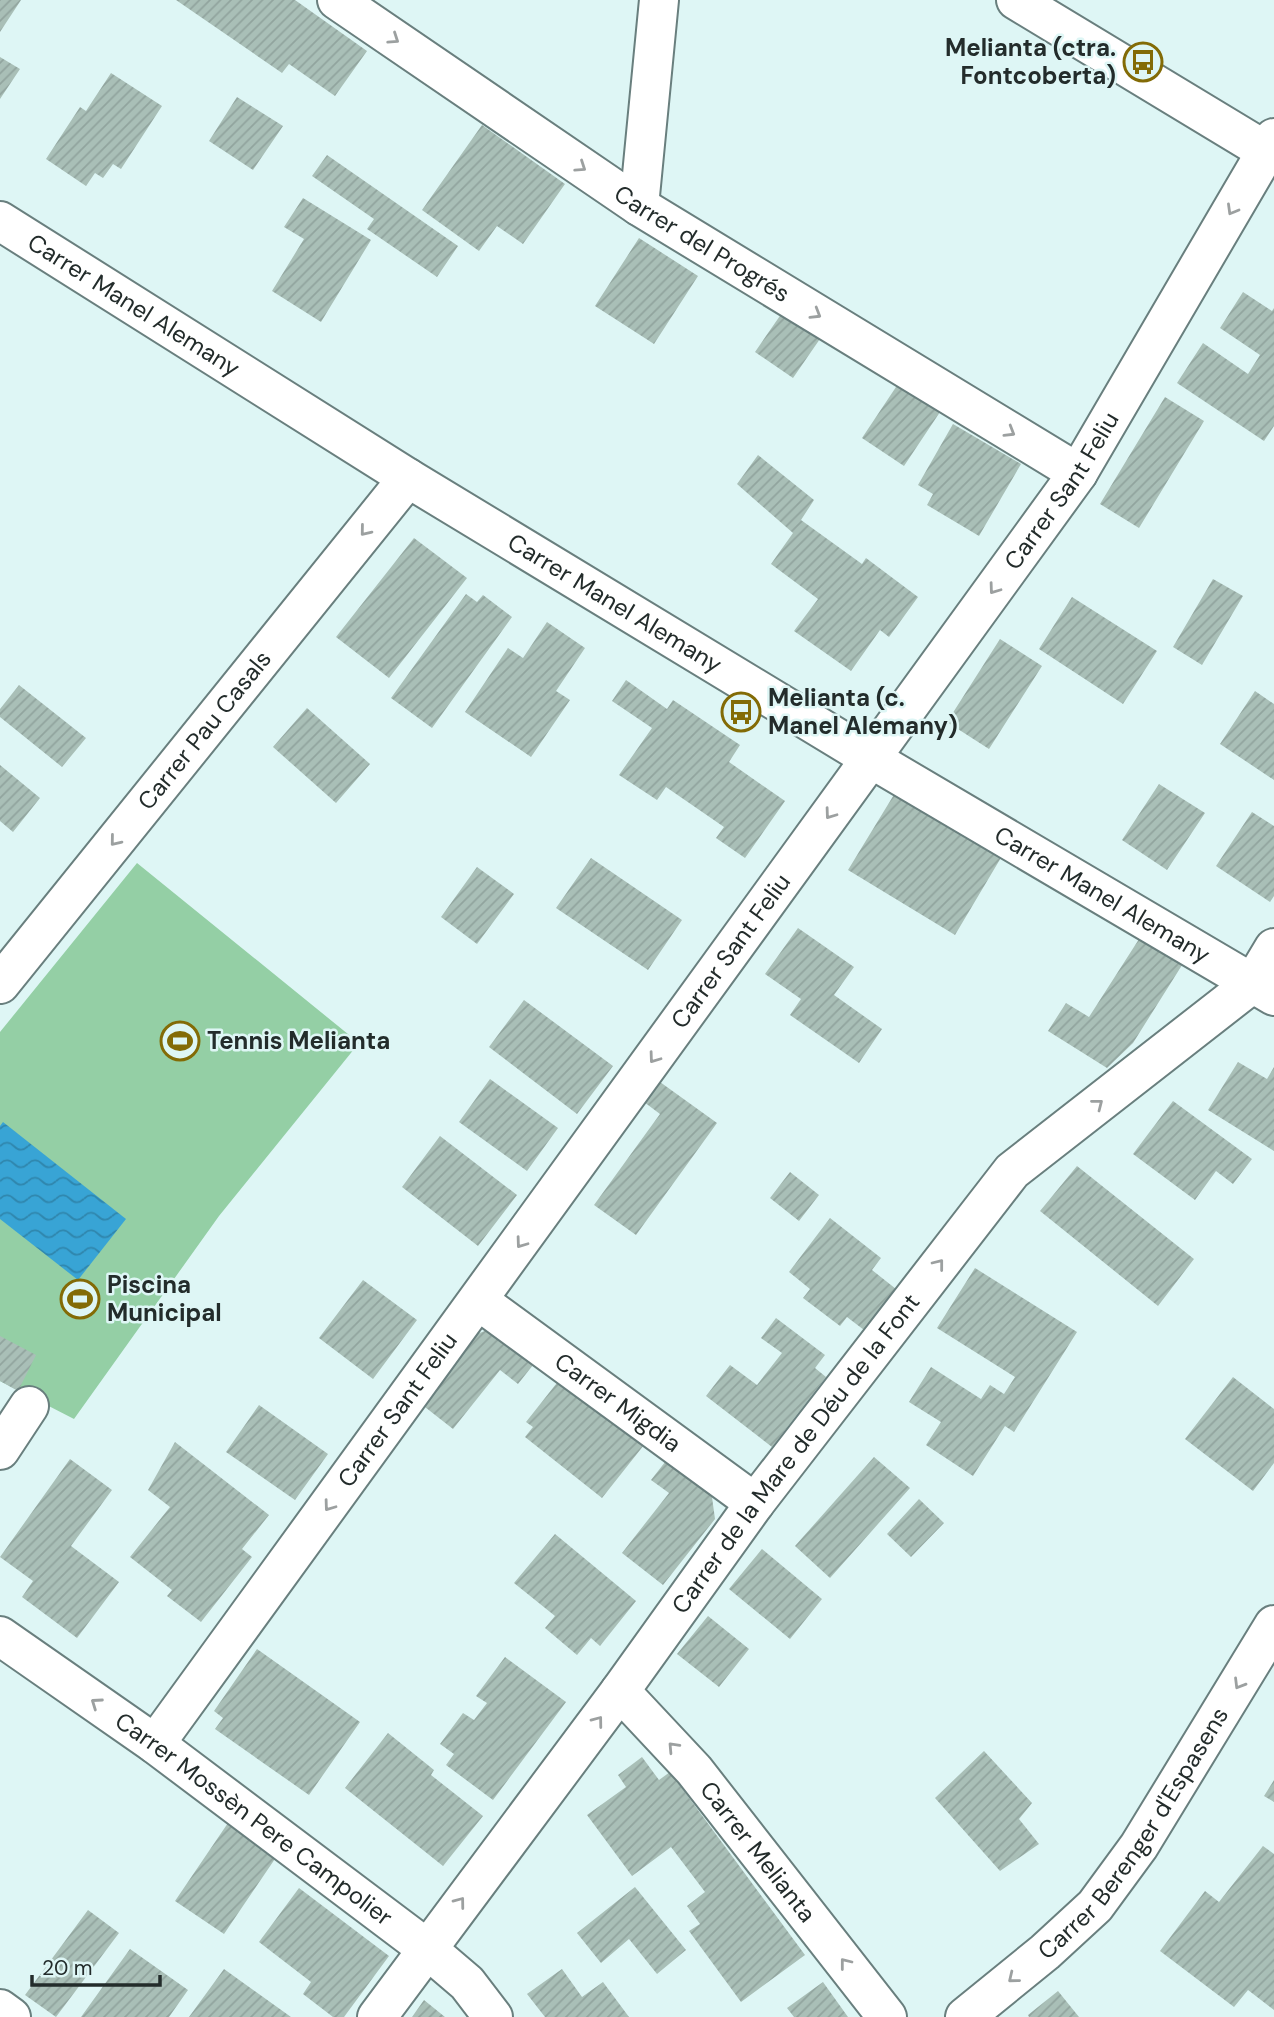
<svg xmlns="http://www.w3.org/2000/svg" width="1274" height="2017" viewBox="0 0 1274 2017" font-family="'DM Sans',sans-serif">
  <defs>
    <pattern id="water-waves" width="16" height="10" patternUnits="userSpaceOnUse" patternTransform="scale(1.75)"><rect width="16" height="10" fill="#38a4d5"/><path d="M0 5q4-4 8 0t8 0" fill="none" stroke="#2f86ad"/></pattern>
    <pattern id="building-hatch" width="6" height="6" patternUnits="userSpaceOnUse" patternTransform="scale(1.75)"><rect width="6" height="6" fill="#a9bfb7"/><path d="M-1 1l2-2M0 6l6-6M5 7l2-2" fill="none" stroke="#91a49e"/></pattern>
  </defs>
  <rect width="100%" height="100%" fill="#def6f5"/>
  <path fill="#94cfa5" d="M137,863l222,180 -140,173 -145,203 -74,-38v-349z"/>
  <path fill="url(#water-waves)" d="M3,1122l123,97 -48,61 -78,-61v-93z"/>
  <path fill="url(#building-hatch)" d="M0,0h21l-21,32z
    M176,0h119l72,51 -32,45 -46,-32 -7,9z
    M0,57l20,12 -20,30z
    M111,73l51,33 -41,63 -8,-5 -10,14 -8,-5 -9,13 -40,-27 34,-52 6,4z
    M237,97l46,29 -30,44 -44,-29z
    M482,125l83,59 -42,60 -26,-18 -18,25 -57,-41z
    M327,155l131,91 -21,31 -70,-48 7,-10 -62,-43z
    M303,198l68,42 -50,82 -49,-31 32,-52 -20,-12z
    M639,238l59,38 -44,68 -59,-38z
    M1243,292l29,19 2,-3v118l-10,15 -87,-58 26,-40 45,31 12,-19 -40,-27z
    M784,310l38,26 -29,42 -38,-26z
    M902,378l42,28 -40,60 -42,-28z
    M1165,397l39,24 -65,107 -39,-24z
    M953,424l68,40 -42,72 -52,-31 6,-11 -15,-9z
    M758,455l56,45 -13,20 61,44 4,-6 52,39 -29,40 -9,-7 -29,41 -57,-40 24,-32 -47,-35 22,-31 -56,-49z
    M414,538l53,40 -78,100 -53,-41z
    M1213,579l30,17 -41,69 -29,-18z
    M466,594l11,8 6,-7 29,22 -80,111 -41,-30z
    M1072,597l85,54 -34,53 -84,-55z
    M547,622l38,26 -29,43 14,9 -39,57 -66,-45 43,-64 15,10z
    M1000,639l42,27 -53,83 -42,-27z
    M626,680l41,29 6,-9 67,45 -11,17 56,39 -40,57 -29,-20 8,-11 -58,-40 -9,13 -38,-25 33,-47 -40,-27z
    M19,685l67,53 -24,29 -62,-50v-8z
    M1255,691l19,13v76l-54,-36z
    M307,708l63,56 -34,39 -63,-56z
    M0,765l40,33 -27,34 -13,-11z
    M1159,784l46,29 -38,57 -45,-30z
    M895,793l107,63 -47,79 -107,-65z
    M1252,812l22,14v70l-4,6 -54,-36z
    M591,858l91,62 -34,50 -92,-62z
    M477,867l37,27 -37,50 -36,-27z
    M798,928l56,39 -20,28 48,34 -23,34 -69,-48 11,-16 -36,-25z
    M1141,936l43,26 -51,81 -26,25 -59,-37 18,-28 23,14z
    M524,1000l89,66 -36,48 -88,-67z
    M1238,1062l29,17 7,-12v84l-66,-41z
    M490,1079l68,49 -31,43 -68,-49z
    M660,1082l57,41 -81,112 -42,-30 66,-91 -16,-12z
    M1173,1101l79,58 -19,25 -17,-13 -21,29 -62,-46z
    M440,1136l77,59 -39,51 -76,-59z
    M1077,1166l117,93 -36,47 -118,-95z
    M790,1172l29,23 -20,26 -29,-23z
    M830,1218l51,40 -9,12 24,19 -32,41 -17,-13 -7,9 -37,-28 7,-9 -21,-17z
    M975,1268l102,64 -63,100 -9,-6 -32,50 -47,-31 15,-23 -32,-20 22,-35 50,32 9,-14 14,9 11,-17 -78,-49z
    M363,1280l54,40 -44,59 -54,-41z
    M776,1318l49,37 -10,13 11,9 -54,70 -66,-51 24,-31 27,20 25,-32 -21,-15z
    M495,1327l42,33 -19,24 -18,-14 -47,59 -37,-29 48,-61z
    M0,1336l36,19 -18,36 -18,-10z
    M1233,1377l41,32v54l-21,28 -68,-52z
    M560,1379l84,66 -42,53 -77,-61 8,-10 -7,-5z
    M259,1405l69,49 -33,46 -69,-48z
    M175,1442l94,73 -27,34 10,8 -51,65 -34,-26 5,-6 -42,-33 40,-50 -22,-17z
    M669,1457l42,33 4,29 -52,66 -41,-32 47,-60 -18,-13z
    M874,1457l36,31 -80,90 -35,-32z
    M70,1459l42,31 -41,56 48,36 -42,56 -55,-41 11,-16 -33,-24z
    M919,1499l25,24 -33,34 -24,-23z
    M555,1534l81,67 -36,45 -9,-8 -14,17 -32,-27 10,-12 -41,-33z
    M762,1549l60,50 -32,40 -61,-50z
    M708,1616l41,33 -30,38 -42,-33z
    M257,1649l103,73 -51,73 -94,-66 8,-11 -9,-7z
    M505,1657l61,45 -73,98 -47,-35 8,-11 -14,-10 23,-31 11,7 13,-17 -11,-7z
    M388,1733l46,37 -3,5 52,41 -40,50 -98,-78z
    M984,1751l48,52 -13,16 20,25 -39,27 -65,-73z
    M642,1757l17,23 11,-8 135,183 -64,47 -52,-71 11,-7 -13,-18 18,-14 -34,-45 -39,29 -45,-61 39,-28 -8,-12z
    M1274,1780v22l-10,-6z
    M230,1820l49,33 -55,81 -49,-33z
    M1263,1846l11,8v156l-26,-20 -14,17 -74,-56 45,-60 14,11z
    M635,1887l51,63 -29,24 -28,-35 -28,24 -24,-30z
    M299,1888l90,68 -45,61h-11l-30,-23 8,-12 -52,-40z
    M88,1910l31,23 -63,84 -31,-22z
    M130,1949l58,41 -19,27h-88z
    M224,1969l67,48h-102z
    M562,1969l20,28 21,-15 26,35h-84l-18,-23z
    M823,1982l25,35h-54l-7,-9z
    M1058,1991l21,26h-50l-1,-2z
    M424,2000l21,17h-33z"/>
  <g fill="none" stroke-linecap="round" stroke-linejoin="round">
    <defs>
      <g id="minor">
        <path id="s1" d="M337,0l302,206 439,267"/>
        <path d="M1016,0l258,156"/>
        <path d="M639,206l20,-206"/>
        <path id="s2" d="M0,221l408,257 462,280 404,238"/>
        <path id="s3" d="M0,984l408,-506"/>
        <path id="s4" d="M479,1301l276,202"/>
        <path d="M0,1450l29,-44"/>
        <path id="s5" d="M0,1636l155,108 271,204 41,35 26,34"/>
        <path id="s6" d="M620,1691l74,79 193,247"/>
        <path id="s7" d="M155,1744l923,-1271 196,-335"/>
        <path d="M0,2009l11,8"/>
        <path id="s8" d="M377,2017l243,-326 135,-188 257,-332 241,-188 21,-35"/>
        <path id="s9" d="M965,2017l80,-65 50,-46 44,-60 135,-221"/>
      </g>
    </defs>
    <use href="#minor" stroke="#697f7e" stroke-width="42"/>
    <use href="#minor" stroke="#fff" stroke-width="38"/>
  </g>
  <defs><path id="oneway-chevron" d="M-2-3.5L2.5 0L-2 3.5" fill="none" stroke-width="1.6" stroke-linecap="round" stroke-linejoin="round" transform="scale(1.75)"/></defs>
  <g stroke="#9ca0a0">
    <use href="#oneway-chevron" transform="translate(394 39) rotate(34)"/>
    <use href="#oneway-chevron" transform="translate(581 167) rotate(34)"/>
    <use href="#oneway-chevron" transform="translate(1232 210) rotate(120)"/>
    <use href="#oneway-chevron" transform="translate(816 314) rotate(31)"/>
    <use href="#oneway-chevron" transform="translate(1010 432) rotate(31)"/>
    <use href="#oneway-chevron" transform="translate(365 531) rotate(129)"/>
    <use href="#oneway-chevron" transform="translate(994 589) rotate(126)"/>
    <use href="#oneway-chevron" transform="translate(830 814) rotate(126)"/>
    <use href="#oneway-chevron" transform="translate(115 841) rotate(129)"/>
    <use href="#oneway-chevron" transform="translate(654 1058) rotate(126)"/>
    <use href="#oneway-chevron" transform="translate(1098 1104) rotate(-38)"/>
    <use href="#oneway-chevron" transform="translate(521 1243) rotate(126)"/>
    <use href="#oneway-chevron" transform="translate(939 1264) rotate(-52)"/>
    <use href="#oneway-chevron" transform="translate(329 1506) rotate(126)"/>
    <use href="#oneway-chevron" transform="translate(1239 1684) rotate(121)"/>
    <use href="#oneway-chevron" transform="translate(96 1703) rotate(-145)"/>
    <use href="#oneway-chevron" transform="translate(598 1721) rotate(-53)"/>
    <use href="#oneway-chevron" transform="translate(673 1747) rotate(-133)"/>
    <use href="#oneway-chevron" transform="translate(460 1902) rotate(-53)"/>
    <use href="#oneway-chevron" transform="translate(845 1963) rotate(-128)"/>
    <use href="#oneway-chevron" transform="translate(1013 1978) rotate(141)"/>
  </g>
  <defs>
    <symbol id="bus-ring" viewBox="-11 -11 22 22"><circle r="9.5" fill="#def6f5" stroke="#836b06" stroke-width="1.5"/><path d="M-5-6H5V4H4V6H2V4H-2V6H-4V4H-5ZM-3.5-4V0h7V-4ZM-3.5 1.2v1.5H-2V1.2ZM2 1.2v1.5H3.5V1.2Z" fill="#836b06"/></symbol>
    <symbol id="stadium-ring" viewBox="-11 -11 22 22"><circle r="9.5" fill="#def6f5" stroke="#836b06" stroke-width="1.5"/><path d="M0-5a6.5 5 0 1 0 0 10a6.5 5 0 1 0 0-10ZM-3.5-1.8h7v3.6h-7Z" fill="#836b06"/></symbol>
  </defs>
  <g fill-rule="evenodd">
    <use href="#bus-ring" x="1121" y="40" width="44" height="44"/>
    <use href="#bus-ring" x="719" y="690" width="44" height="44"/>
    <use href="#stadium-ring" x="158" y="1019" width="44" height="44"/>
    <use href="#stadium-ring" x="58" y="1277" width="44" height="44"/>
  </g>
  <g text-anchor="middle" stroke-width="5" stroke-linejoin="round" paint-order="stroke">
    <g font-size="24" font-weight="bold" fill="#232c2b" stroke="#def6f5" text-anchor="start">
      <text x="1116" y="56" text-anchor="end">Melianta (ctra.<tspan x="1116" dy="28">Fontcoberta)</tspan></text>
      <text x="768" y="706">Melianta (c.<tspan x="768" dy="28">Manel Alemany)</tspan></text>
      <text x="207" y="1049">Tennis Melianta</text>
      <text x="107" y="1293">Piscina<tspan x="107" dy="28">Municipal</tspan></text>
    </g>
    <g font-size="24" fill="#232c2b" stroke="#def6f5">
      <text dy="8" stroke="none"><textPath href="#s1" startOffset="439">Carrer del Progrés</textPath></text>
      <text dy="8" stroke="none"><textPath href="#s2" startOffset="158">Carrer Manel Alemany</textPath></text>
      <text dy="8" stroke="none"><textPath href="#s7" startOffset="1547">Carrer Sant Feliu</textPath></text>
      <text dy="8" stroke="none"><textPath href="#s2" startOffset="724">Carrer Manel Alemany</textPath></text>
      <text dy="8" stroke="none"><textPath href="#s3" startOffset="326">Carrer Pau Casals</textPath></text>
      <text dy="8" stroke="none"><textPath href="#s2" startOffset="1292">Carrer Manel Alemany</textPath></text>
      <text dy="8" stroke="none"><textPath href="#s7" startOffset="980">Carrer Sant Feliu</textPath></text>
      <text dy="8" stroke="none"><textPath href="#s4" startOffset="172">Carrer Migdia</textPath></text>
      <text dy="8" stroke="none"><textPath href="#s7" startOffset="413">Carrer Sant Feliu</textPath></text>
      <text dy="8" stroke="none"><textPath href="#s8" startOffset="702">Carrer de la Mare de Déu de la Font</textPath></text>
      <text dy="8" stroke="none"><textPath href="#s5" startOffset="313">Carrer Mossèn Pere Campolier</textPath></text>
      <text dy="8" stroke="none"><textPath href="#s9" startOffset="252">Carrer Berenger d'Espasens</textPath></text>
      <text dy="8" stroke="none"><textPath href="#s6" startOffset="212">Carrer Melianta</textPath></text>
    </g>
  </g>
  <path d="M32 1975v10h128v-10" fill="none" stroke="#232c2b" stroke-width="3.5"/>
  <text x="42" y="1975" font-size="21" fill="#232c2b" stroke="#def6f5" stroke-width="5" paint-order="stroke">20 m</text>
</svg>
